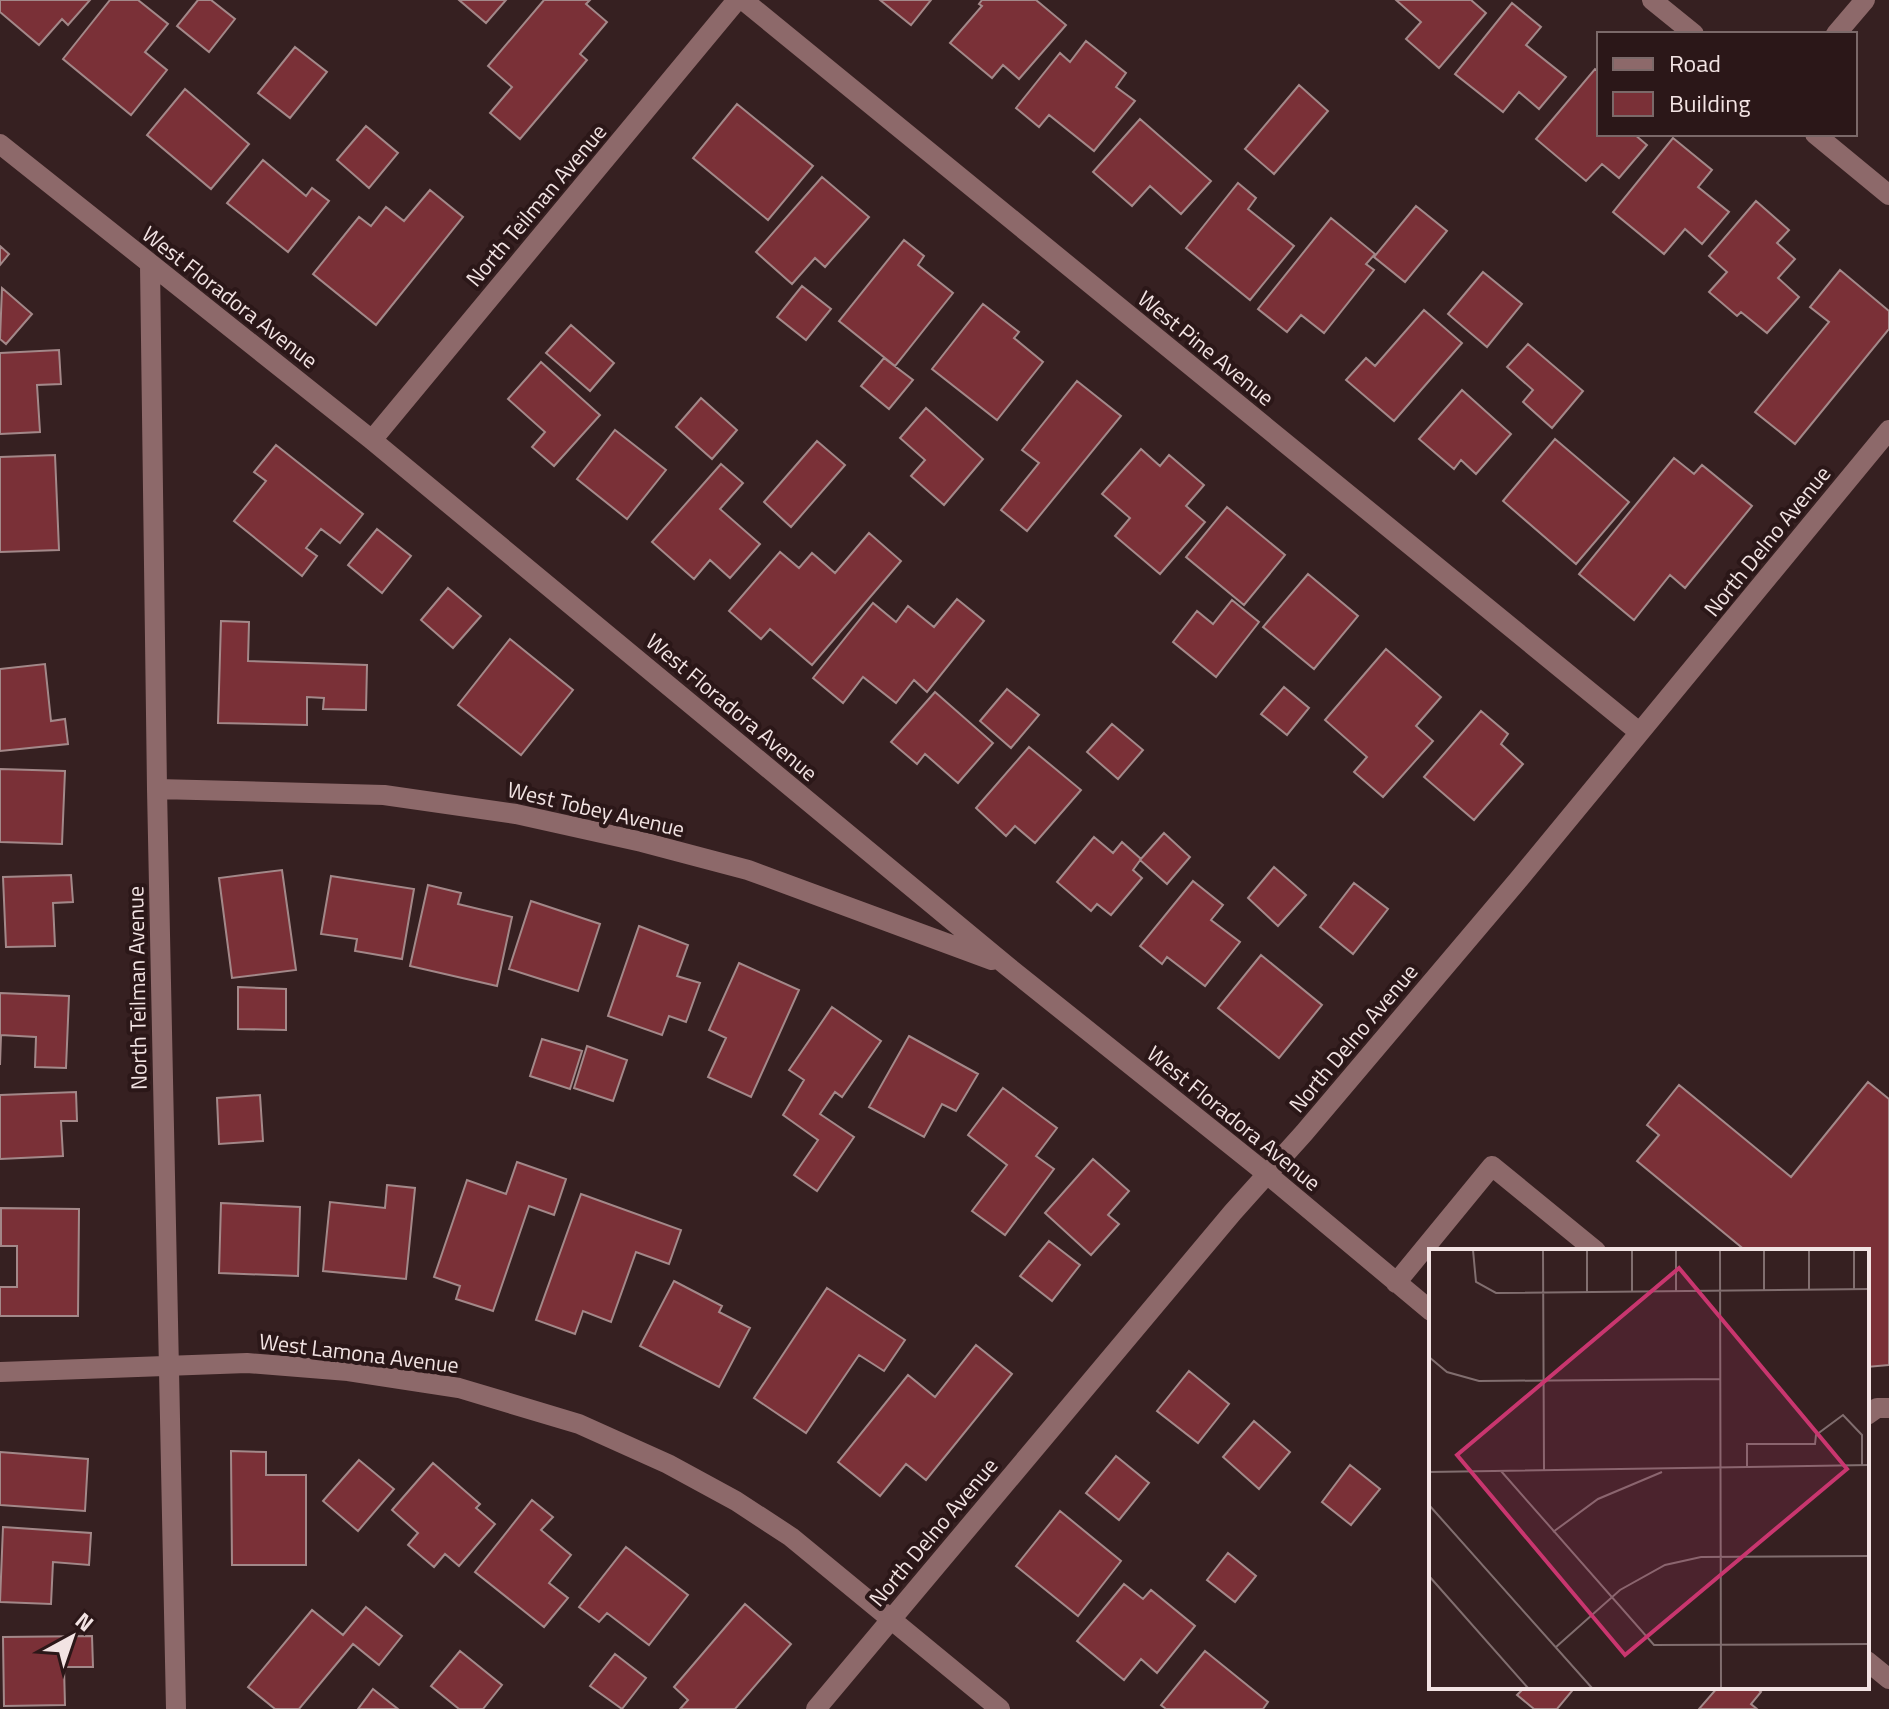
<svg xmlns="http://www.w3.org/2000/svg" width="1889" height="1709" viewBox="0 0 1889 1709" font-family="'Titillium Web',sans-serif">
  <rect width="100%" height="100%" fill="#362021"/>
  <path fill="#7a3037" stroke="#a38889" stroke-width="2" d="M0,0h90l-22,25 -6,-6 -23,26 -39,-33z
    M110,0h28l30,24 -23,28 22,18 -36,45 -68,-56z
    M198,0h13l24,19 -26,33 -32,-26z
    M459,0h47l-20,23z
    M544,0h46l-4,4 21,18 -27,32 7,6 -67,79 -30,-26 22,-26 -24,-21z
    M880,0h51l-20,25z
    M982,0h54l30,25 -47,54 -16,-14 -11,13 -42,-35 32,-37 -3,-2z
    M1396,0h75l15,13 -47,55 -33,-29 15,-17z
    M1512,3l29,24 -15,18 40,32 -27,32 -20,-17 -16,20 -48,-38z
    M1086,41l40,32 -10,14 19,14 -41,50 -45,-36 -10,12 -23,-19 44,-55 10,9z
    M295,47l32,25 -37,46 -32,-25z
    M1595,69l4,3v62h35l13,11 -28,33 -17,-14 -16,17 -50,-42z
    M1299,85l29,26 -54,63 -29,-25z
    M185,89l64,55 -38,45 -64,-54z
    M737,104l76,62 -45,54 -75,-62z
    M1140,119l71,62 -30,33 -31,-28 -18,20 -39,-34z
    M366,126l32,27 -29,35 -32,-28z
    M1673,138l39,32 -14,17 31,25 -27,32 -17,-15 -21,25 -51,-42z
    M263,160l43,36 6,-8 17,13 -41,51 -61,-49z
    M822,177l47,40 -44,50 -10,-9 -23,26 -36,-32z
    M1238,183l18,15 -8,11 46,37 -44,54 -64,-52z
    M430,190l33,27 -87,108 -63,-51 46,-57 12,9 15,-19 18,14z
    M1756,201l33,29 -12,13 18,16 -17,19 21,19 -32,36 -26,-21 -4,4 -28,-24 18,-20 -18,-16z
    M1416,206l31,25 -42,51 -31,-25z
    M1331,218l44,36 -9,10 8,6 -50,63 -23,-18 -14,17 -29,-23z
    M904,240l20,16 -6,9 35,28 -58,73 -56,-45z
    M0,246l9,8 -9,11z
    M1840,270l49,41v18l-94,115 -40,-32 74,-90 -19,-15z
    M1483,272l39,32 -35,43 -39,-33z
    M802,286l29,23 -25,31 -29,-23z
    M2,288l30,26 -26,30 -6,-5z
    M983,304l36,28 -5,6 29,24 -46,58 -65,-51z
    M1424,310l38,33 -68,78 -48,-41 20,-22 9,8z
    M571,325l43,38 -24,28 -44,-38z
    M1528,344l55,47 -31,37 -29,-26 10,-12 -26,-23z
    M59,350l2,34 -24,1 3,47 -40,2v-81z
    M884,358l29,22 -24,29 -28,-23z
    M541,362l59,53 -46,51 -22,-19 13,-15 -37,-33z
    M1077,381l44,35 -94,115 -26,-21 38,-47 -17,-13z
    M1462,390l49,44 -35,40 -15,-14 -7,9 -35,-30z
    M701,398l36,32 -25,29 -36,-32z
    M926,408l57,51 -39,46 -33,-29 14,-16 -25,-22z
    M615,430l51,40 -39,49 -50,-40z
    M1555,439l74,63 -53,62 -73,-63z
    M817,441l28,24 -54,62 -27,-25z
    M276,445l87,69 -23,29 -19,-14 -15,19 11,8 -15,20 -68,-55 32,-40 -12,-9z
    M1141,449l19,17 9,-11 35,30 -18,21 19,16 -45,52 -45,-38 15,-18 -28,-24z
    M55,455l4,95 -59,2v-95z
    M1674,458l20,16 8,-9 50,41 -67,82 -15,-13 -36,45 -55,-46z
    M721,464l22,19 -23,26 40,35 -30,34 -20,-18 -16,19 -42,-37z
    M1227,507l58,48 -41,50 -58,-48z
    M377,529l34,27 -29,37 -34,-28z
    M869,533l32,28 -89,104 -42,-36 -9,10 -32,-28 51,-59 19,16 13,-15 23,20z
    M1308,574l50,42 -44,53 -51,-42z
    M448,588l33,28 -28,32 -32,-28z
    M957,599l27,22 -57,71 -13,-12 -18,23 -33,-26 -20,26 -30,-25 60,-75 23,19 12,-16 26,21z
    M1232,600l27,22 -43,55 -43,-35 24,-31 16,13z
    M221,621l28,1 -1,39 119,4 -1,45 -43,-1 1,-11 -17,-1v28l-89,-2z
    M510,639l63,51 -52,65 -63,-50z
    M1386,649l55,48 -25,29 17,15 -50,56 -29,-25 13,-15 -42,-37z
    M45,664l6,57 14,-2 3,25 -68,7v-82z
    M1284,687l25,21 -22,27 -26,-21z
    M1007,689l32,26 -28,33 -31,-27z
    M935,692l58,51 -35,40 -33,-29 -8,10 -26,-22z
    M1481,711l27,23 -7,10 22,20 -49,56 -50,-43z
    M1112,724l31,26 -25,29 -31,-27z
    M1029,747l52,43 -46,53 -20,-17 -9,10 -30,-28z
    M0,769l65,2 -3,73 -62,-2z
    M1164,833l26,24 -23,27 -27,-24z
    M1094,837l19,16 9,-11 19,17 -8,11 9,8 -31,37 -14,-11 -6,7 -34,-29z
    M1274,867l32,28 -28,31 -30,-28z
    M282,870l14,100 -64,8 -13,-100z
    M71,875l2,27 -20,1 2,43 -49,1 -3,-70z
    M331,876l83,13 -12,70 -47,-8 2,-12 -36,-5z
    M1193,881l30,24 -12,15 29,22 -35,44 -38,-29 -5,7 -22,-18z
    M1354,883l34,26 -35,45 -33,-27z
    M428,885l33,8 -3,11 54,13 -15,69 -87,-20z
    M531,901l69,23 -22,67 -69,-22z
    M639,926l49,19 -11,31 23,7 -14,39 -17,-6 -7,19 -54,-19z
    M1261,955l61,50 -43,53 -61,-50z
    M739,963l60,27 -48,107 -43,-20 18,-39 -17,-8z
    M238,987l48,2v41l-48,-1z
    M0,993l69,3 -3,72 -31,-1 1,-30 -35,-2 -1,30z
    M832,1007l49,34 -39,56 -7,-5 -15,22 34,23 -37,54 -23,-16 24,-35 -35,-25 21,-35 -15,-10z
    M909,1036l69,38 -22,37 -14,-7 -18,33 -55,-30z
    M542,1039l40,12 -12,38 -40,-13z
    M587,1046l40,14 -14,41 -39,-13z
    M1868,1082l21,17v266l-22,2v-116h-121l-109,-90 22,-26 -12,-10 32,-40 112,92z
    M1003,1088l54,40 -21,28 18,13 -49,66 -33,-24 35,-46 -39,-30z
    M76,1092l1,29h-16l2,35 -63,3v-64z
    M260,1095l3,46 -44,3 -2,-46z
    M1093,1159l36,32 -21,24 11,9 -28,31 -46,-42z
    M517,1162l49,17 -12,36 -25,-9 -36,105 -37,-12 4,-13 -26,-9 33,-97 39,14z
    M387,1185l28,3 -9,91 -83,-8 7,-69 55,6z
    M581,1194l100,36 -12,34 -33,-12 -25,70 -28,-11 -8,23 -39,-14z
    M221,1203l79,4 -2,69 -79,-3z
    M1,1208l78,1 -1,107h-78v-29h17v-41h-16z
    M1049,1241l31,24 -28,36 -32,-25z
    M674,1281l48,25 -3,6 31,16 -31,59 -79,-41z
    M827,1288l78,52 -21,31 -25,-16 -53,78 -52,-35z
    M976,1345l36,29 -86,106 -20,-16 -26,32 -42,-34 70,-87 27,22z
    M1189,1371l40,33 -31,39 -41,-32z
    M1254,1421l36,31 -31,37 -36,-32z
    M231,1451l35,1v23h40v90h-74z
    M0,1452l88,7 -3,52 -85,-6z
    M1116,1456l33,27 -30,37 -33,-27z
    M359,1460l35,29 -36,42 -35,-30z
    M433,1463l47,41 -4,4 19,16 -36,42 -14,-12 -11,13 -26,-22 10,-12 -26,-23z
    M1350,1465l30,24 -29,36 -29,-23z
    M532,1500l21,17 -12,13 30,25 -22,28 19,15 -24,29 -69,-55z
    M1060,1511l61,50 -43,55 -62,-50z
    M3,1527l88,6 -2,32 -36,-3 -2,42 -51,-2z
    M626,1547l62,48 -39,50 -42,-32 -8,9 -20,-15z
    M1228,1553l28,23 -21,26 -28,-22z
    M1124,1584l19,15 8,-9 44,36 -38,47 -16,-14 -17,21 -47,-39z
    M745,1604l46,40 -56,65h-55l8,-9 -14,-13z
    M366,1607l36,29 -23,29 -26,-21 -54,65h-24l-27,-22 64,-77 31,25z
    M92,1636l1,31h-29l1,38 -61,1 -1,-69z
    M460,1651l42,34 -19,24h-24l-28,-23z
    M1205,1651l63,51 -5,7h-97l-5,-4z
    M615,1654l31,24 -24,31 -32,-23z
    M1525,1687h42l5,4 -15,18h-23l-17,-14z
    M1718,1687h37l6,5 -10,12 6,5h-58z
    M373,1689l25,20h-40z"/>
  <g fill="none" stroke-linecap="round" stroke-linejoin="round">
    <path stroke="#8d696a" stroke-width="20" d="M743,0l896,732
      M1652,0l42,34
      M1836,34l29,-34
      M1815,134l74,61
      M0,144l372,296 635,526 260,208 164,137
      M150,265l7,524 19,920
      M372,440l365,-440
      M157,789l227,6 132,19 126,28 106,28 244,90
      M1396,1283l96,-117 104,85
      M0,1372l247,-9 101,8 111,17 120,36 89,40 68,37 55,36 209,172
      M1867,1415l10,-7h12
      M1867,1661l22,18
      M816,1709l417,-497 71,-79 215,-254 370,-449"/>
  </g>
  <g text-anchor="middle" stroke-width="8" stroke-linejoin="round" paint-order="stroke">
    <g font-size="22" fill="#f2e3e3" stroke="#2b1718">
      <text transform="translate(536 205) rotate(-50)" y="8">North Teilman Avenue</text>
      <text transform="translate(230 297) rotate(38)" y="8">West Floradora Avenue</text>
      <text transform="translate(1206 348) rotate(39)" y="8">West Pine Avenue</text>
      <text transform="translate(1767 541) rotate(-51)" y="8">North Delno Avenue</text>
      <text transform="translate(732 707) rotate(40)" y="8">West Floradora Avenue</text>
      <text transform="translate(596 809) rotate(13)" y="8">West Tobey Avenue</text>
      <text transform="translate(137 988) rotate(-91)" y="8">North Teilman Avenue</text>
      <text transform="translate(1353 1038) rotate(-50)" y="8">North Delno Avenue</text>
      <text transform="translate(1234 1118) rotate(39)" y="8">West Floradora Avenue</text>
      <text transform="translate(359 1353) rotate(7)" y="8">West Lamona Avenue</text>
      <text transform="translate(933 1532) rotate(-50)" y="8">North Delno Avenue</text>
    </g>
  </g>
  <g transform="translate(1429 1249)">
    <rect width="440" height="440" fill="#362021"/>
    <path fill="none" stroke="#816e6f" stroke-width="2" d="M44,1l3,32 20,11 373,-4M114,1l1,220M203,1v42M247,1v42M291,1l1,438M335,1v40M425,1v39M380,40v-39M158,43v-42M0,108l18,15 32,9 242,-2M318,219v-24h68l1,-9 27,-20 19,20v30M72,222l153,174 215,-1M0,223l440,-7M0,256l163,183M124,283l45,-33 64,-27M0,327l99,112M127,398l64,-57 45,-25 36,-8 168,-1"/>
    <path fill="#c9366f" fill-opacity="0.15" stroke="#c9366f" stroke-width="4" d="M250,19l168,201 -222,186 -168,-200z"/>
    <rect width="440" height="440" fill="none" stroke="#f2e3e3" stroke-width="4"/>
  </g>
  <rect x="1597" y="32" width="260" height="104" fill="#2b1718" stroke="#7b6969" stroke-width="2"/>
  <rect x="1613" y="58" width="40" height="12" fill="#8d696a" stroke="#7b6969" stroke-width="2"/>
  <text x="1669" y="72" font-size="24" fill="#f2e3e3">Road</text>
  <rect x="1613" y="92" width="40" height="24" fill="#7a3037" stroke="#7b6969" stroke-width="2"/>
  <text x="1669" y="112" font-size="24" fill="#f2e3e3">Building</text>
  <g transform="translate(72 1637) rotate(40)" stroke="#2b1718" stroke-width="6" paint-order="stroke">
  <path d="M0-6L14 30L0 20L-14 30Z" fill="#f2e3e3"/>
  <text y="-12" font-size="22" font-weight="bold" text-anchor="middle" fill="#f2e3e3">N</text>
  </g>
</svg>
